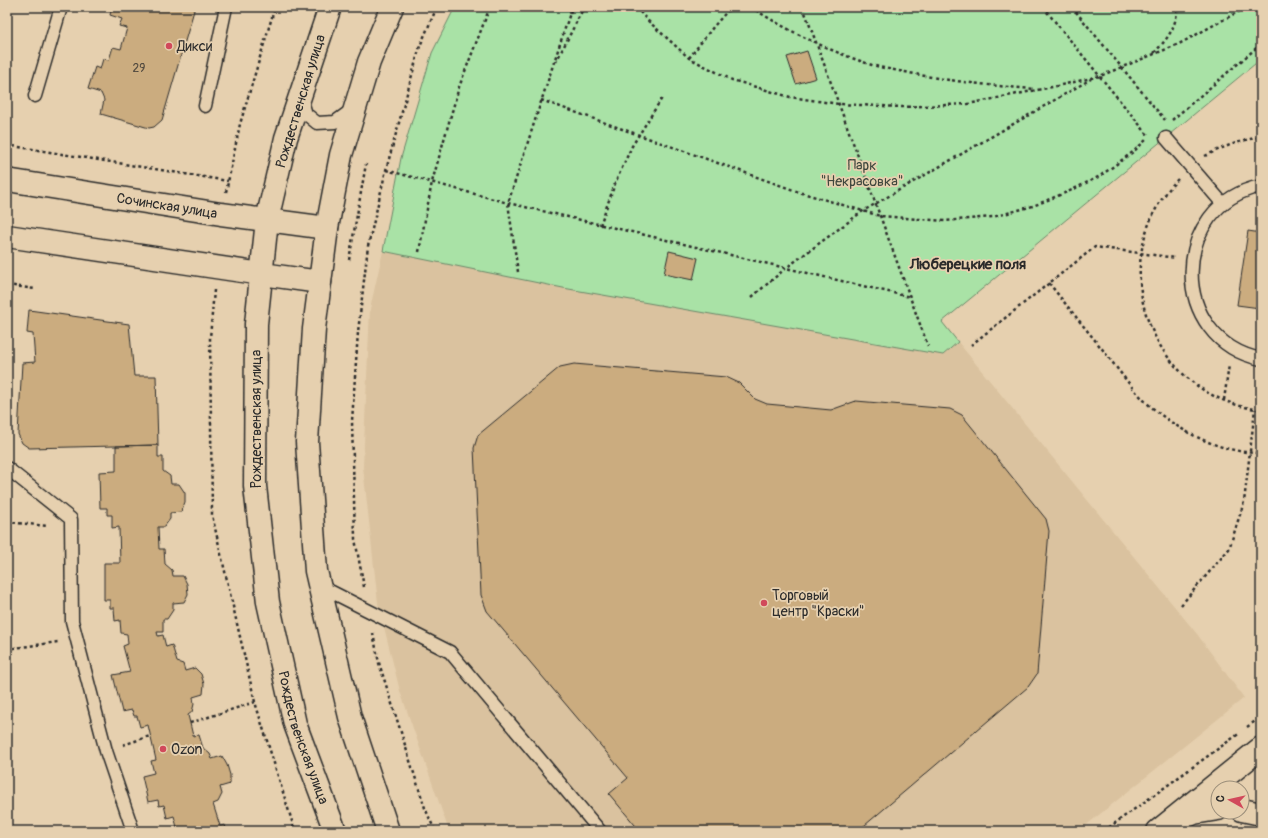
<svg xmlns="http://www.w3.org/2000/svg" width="1268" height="838" viewBox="0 0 1268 838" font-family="Pangolin,sans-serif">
  <rect width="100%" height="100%" fill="#e6d0af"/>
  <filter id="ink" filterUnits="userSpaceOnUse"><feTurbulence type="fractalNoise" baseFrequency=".025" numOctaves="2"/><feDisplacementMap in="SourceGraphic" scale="8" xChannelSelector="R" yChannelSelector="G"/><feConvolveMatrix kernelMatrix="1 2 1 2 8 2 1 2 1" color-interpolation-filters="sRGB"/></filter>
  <g filter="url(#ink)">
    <path fill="#dac29f" d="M383,251l560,104 15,-13 239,292 47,64 -165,133h-630l-49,-140 -22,-88 -15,-136 7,-158z"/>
    <path fill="#a9e2a6" stroke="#6a8668" d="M455,7h806v52l-319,263 16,20 -15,13 -380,-67 -180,-37 18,-93 31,-105z"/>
    <path fill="#cbac7f" stroke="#2b2b2b" d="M112,7h83l-33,113 -8,7 -5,1 -48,-14 3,-14 -3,-7 -13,-4 7,-22 5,2 3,-10 6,1 4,-13 8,2 6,-21 -8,-2 3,-7 -12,-4z
      M807,51l9,27 -20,6 -9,-27z
      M1248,231l13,2v86h-3l2,-11 -23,-3z
      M669,251l29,7 -5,22 -29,-6z
      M29,310l100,14 5,52h22l2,69 -129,3 -7,-5 -4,-9 4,-71 13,-1 -2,-28 -6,-1z
      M574,364l152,13 13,6 16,16 12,5 64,6 25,-9 94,8 12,6 84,104 3,12 -12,143 -9,13 -170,144h-218l-31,-37 19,-16 -141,-167 -6,-16 -7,-147 4,-13 82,-68z
      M158,445v12h5v14l7,5 1,8h8l6,9v9l-4,10 -11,1v6l-6,8h-6l1,22h5l1,15 7,6 1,6h10l4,8 1,10 -4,8 -11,1v7l-6,9h-4v13h-6l1,4 5,-1 3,12 6,-2 5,17 6,2 2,7 10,-3 6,6 3,10 -1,10 -10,3 1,7 -2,8 -4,3 5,21 6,-1 4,13 7,6 2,5 10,-3 5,9 3,10v9l-10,3 2,7 -4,8 -5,2 7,22 5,-1 2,6h-49l-4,-15 -7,2 -3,-13 -5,1 -1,-6 -10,2 -6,-26 12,-3 -3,-12 5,-1 -8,-35 -8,2 -3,-11h-3l-2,-6 -10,2 -9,-37 17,-3 -7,-26 5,-2 -1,-10 -6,-1 -1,-13 -5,1 -1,-13h-4v-8h-6v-37h16l-1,-36 -7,1v-13h-5v-7h-7l-1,-36 17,-1v-25z"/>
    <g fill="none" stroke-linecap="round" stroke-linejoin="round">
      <defs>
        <path id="lane" d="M35,96l26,-89
          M301,98l5,16 11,9 18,-1 18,-13
          M205,106l21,-99
          M1166,138l57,66
          M1261,186c-92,19 -93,154 0,173
          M7,468l64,51 1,102 34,130 27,80
          M320,586l130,66 150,179"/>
        <g id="street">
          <path id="s1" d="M7,180l214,34 106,14"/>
          <path d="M7,236l255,38 58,8"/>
        </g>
        <g id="secondary">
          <path id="s2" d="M330,7l-44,131 -19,82 -11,104 -1,162 13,116 27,122 40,107"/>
          <path d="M1242,810l19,4"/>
          <path d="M1181,819l13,-6 24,-4"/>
          <path d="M388,831l-38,-114 -34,-146 -9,-129 7,-113 13,-101 14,-73 28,-93 23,-55"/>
          <path d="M1158,831l103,-83"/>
        </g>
      </defs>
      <use href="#lane" stroke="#2b2b2b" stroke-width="15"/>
      <use href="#street" stroke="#2b2b2b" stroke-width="25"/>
      <use href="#secondary" stroke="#2b2b2b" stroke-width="25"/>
      <path stroke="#2b2b2b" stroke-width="2.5" stroke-dasharray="3 3" stroke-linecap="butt" d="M636,7l11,13 42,38 43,22 58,17 49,7 63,3 66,-3 89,-18 43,-10 79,-32 68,-37
        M751,7c37,24 78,44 121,58 10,3 22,5 33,7 43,9 86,14 130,17
        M803,7l125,339
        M1043,7l105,128
        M1072,7l93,113
        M1154,53c15,-16 21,-24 24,-46
        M689,58l25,-32 17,-19
        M556,62l28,-55
        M541,100l258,92 81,24 65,5 48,-4 40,-11 39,-16 28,-14 33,-24 14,-13
        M1172,120l89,-76
        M7,145l221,36
        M1205,156c18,-9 36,-16 56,-19
        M386,170l122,33 402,94
        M1178,179c-59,61 -48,159 21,208 18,13 40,20 62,23
        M226,192l14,-68 35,-117
        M600,225l16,-44 16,-35 30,-48
        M419,252l13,-70 27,-95 31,-80
        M349,260l17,-96
        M518,272l-10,-69 64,-196
        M1049,283c18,23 36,45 54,67 14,18 28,38 45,54 30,27 72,49 113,49
        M7,285l28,4
        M214,290l-4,48 2,177 43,187 40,129
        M752,297l34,-29 77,-57 228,-132
        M971,345l124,-98 81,11
        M1224,400l5,-35
        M7,522l41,4
        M364,587l-9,-48 -3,-118 6,-89 10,-86 18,-76 34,-124 17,-39
        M1181,605l48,-56 15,-47 11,-93
        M373,633l6,30 46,145 10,23
        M7,649l51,-7
        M1261,676l-4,4 4,5
        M190,723l65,-21
        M1247,727l14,-10
        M123,745l27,-9
        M1104,831l136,-98"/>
      <use href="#lane" stroke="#e6d0af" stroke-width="12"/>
      <use href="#street" stroke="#e6d0af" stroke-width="22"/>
      <use href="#secondary" stroke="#e6d0af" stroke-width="22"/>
    </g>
  </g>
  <g fill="#d1495b" stroke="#e6d0af" stroke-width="1.5">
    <circle cx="169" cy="46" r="4"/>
    <circle cx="764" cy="603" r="4"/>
    <circle cx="163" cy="749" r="4"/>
  </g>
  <g text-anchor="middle" stroke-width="3.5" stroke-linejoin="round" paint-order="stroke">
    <g font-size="12" fill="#534b40">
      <text x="139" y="72">29</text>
    </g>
    <g font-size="14" fill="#2b2b2b" stroke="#e6d0af" text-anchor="start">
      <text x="177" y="51">Дикси</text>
      <text x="772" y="600">Торговый<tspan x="772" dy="16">центр "Краски"</tspan></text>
      <text x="171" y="754">Ozon</text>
    </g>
    <g font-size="14" fill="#2b2b2b" stroke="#e6d0af">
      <text transform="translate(300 101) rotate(-73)" y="5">Рождественская улица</text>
      <text dy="5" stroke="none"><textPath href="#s1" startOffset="162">Сочинская улица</textPath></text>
      <text transform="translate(256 419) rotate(-90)" y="5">Рождественская улица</text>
      <text dy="5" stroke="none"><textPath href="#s2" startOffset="746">Рождественская улица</textPath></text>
    </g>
    <g font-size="14" fill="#3e463d" stroke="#e6d0af">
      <text x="862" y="170">Парк<tspan x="862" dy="16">"Некрасовка"</tspan></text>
    </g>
    <g font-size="15" font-weight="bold" fill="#2b2b2b" stroke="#e6d0af">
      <text x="968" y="269">Люберецкие поля</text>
    </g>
  </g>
  <rect width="1268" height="838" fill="none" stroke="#e6d0af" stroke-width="24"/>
  <rect x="12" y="12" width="1244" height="814" fill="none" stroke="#2b2b2b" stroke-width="1.5" filter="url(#ink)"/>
  <g transform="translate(1230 800) rotate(278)"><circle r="19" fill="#e6d0af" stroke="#9b8e7a"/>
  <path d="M0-3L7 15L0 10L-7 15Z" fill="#d1495b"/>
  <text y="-6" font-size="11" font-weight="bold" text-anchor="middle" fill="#2b2b2b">С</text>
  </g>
</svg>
